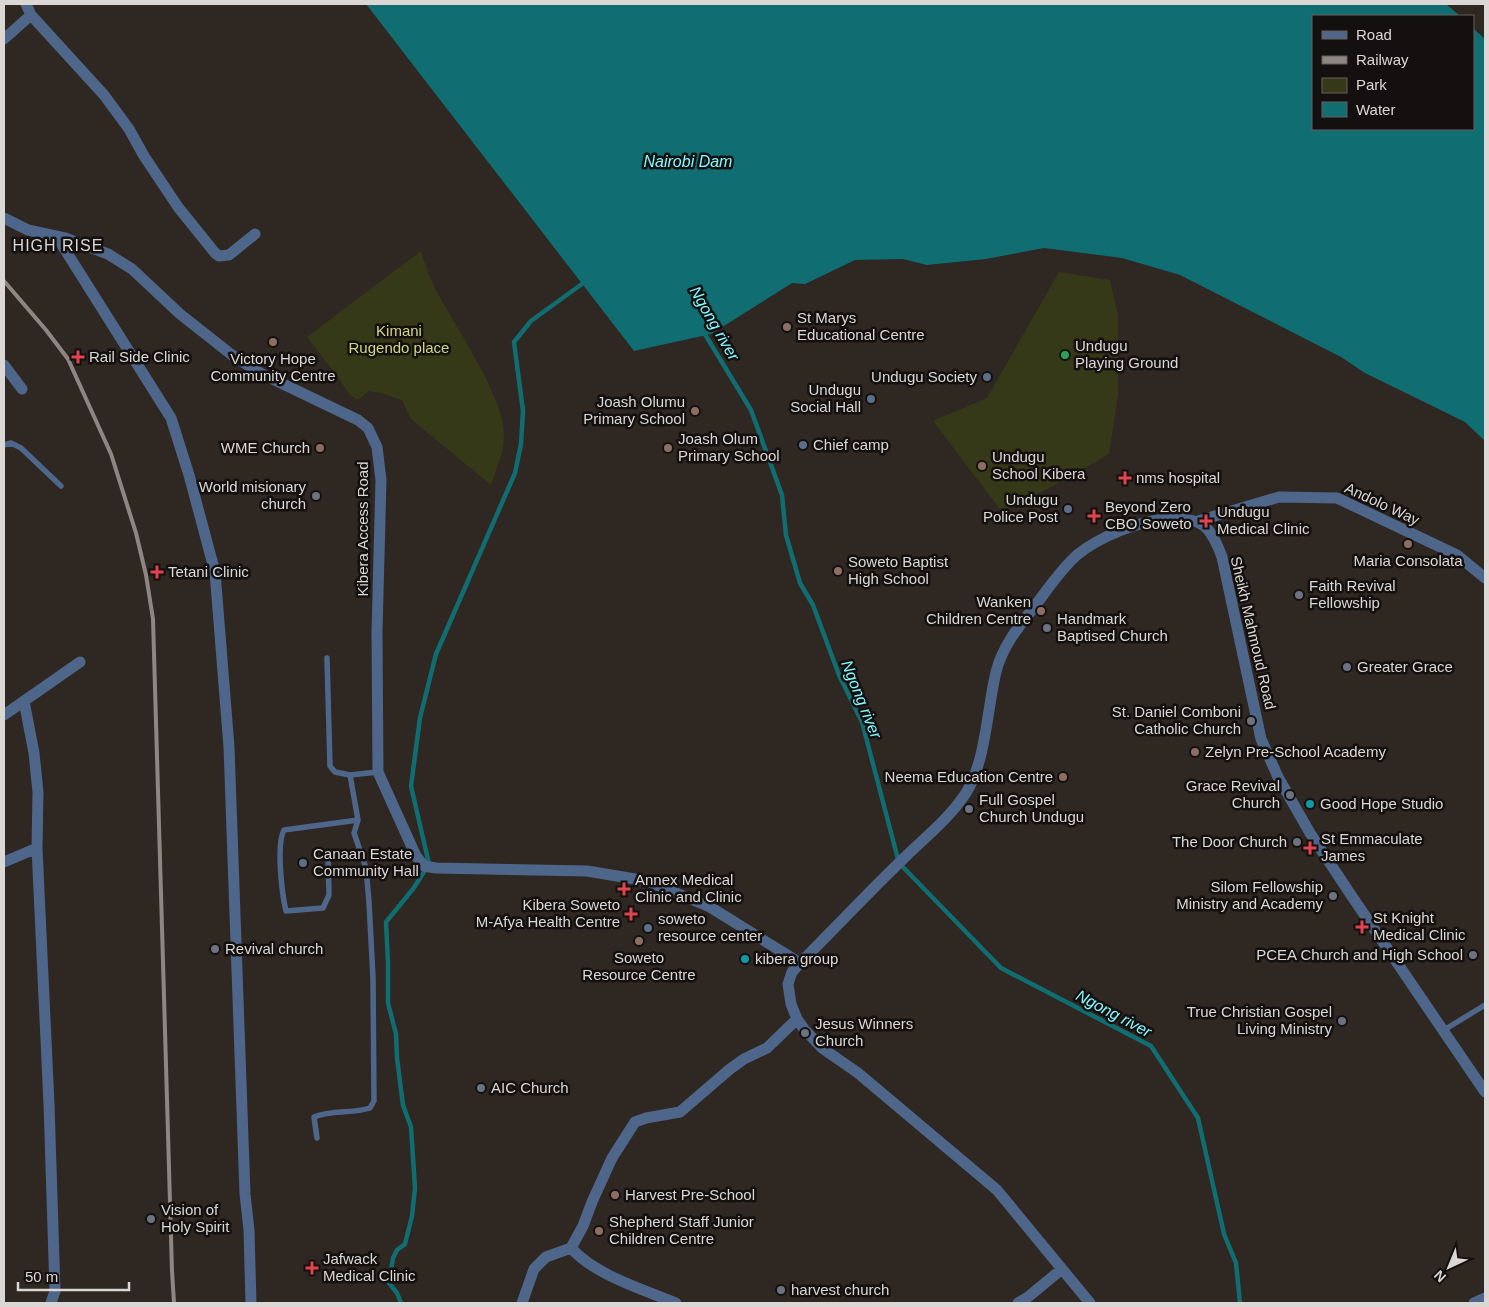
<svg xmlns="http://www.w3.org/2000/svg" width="1489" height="1307" viewBox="0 0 1489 1307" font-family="Arial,sans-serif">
  <rect width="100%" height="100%" fill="#2e2722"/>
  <path fill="#363917" d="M421,251c4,14 9,27 15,39 19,36 69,108 68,146 0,17 -8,33 -13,49l-80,-66 -9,-19 -21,-7 -12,-2 -11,9 -9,-6 -9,-14 -33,-43z
    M1059,272l51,8 8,35v80l-9,59 -54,31 -53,27 -69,-91 54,-23z"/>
  <path fill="#106d71" d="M366,4h1080l14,12h-147v113h160v-101l12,11v402l-20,-19 -100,-49 -24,-16 -161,-82 -58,-17 -78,-10 -58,11 -59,6 -24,-6 -48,1 -50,24 -13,-1 -81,51 -77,17z"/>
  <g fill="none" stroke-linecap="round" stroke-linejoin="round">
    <path stroke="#106d71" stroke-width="4.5" d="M703,331l48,79 31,85 4,40 14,48 13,22 26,70 23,47 37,141 102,105 150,78 47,72 26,116 12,29 4,40
      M401,1303l-4,-10 -8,-10 4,-25 4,-8 8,-6 7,-28 3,-28 -4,-61 -8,-22 -6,-47 -1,-24 -8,-31v-41l-2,-40 27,-33 16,-25 -18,-78 9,-68 16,-64 79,-181 6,-29 2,-33 -9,-69 17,-21 55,-40"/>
    <path stroke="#4e6689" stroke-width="5.5" d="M4,445l7,-2 10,5 40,38
      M327,658l3,108 5,6 15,3
      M328,854l1,41 -6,13 -37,3c-4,-16 -10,-67 -2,-81l74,-10
      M1444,1030l41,-25
      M317,1138l-3,-21c18,-8 38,-3 56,-9l4,-7 -1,-123 -4,-76 -3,-34 -12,-35 4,-13 -8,-45 28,-3"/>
    <path stroke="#4e6689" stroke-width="11" d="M26,4l5,11 73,80 25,34 15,27 34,51 37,46 4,3 10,-1 26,-21
      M4,39l27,-24
      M4,218l24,12 37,8 43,16 24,15 48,45 52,41 28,18 98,47 10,8 9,19 4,33 -4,152 1,140 38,84 8,10 12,2 151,3 60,10 63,26 90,56c34,-34 67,-69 101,-102 22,-22 48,-42 65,-68 20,-32 21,-84 30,-121 6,-24 20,-42 35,-61 15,-19 28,-40 46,-56 22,-18 61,-34 90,-36 35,-2 43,6 55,38l39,182 17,38 32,56 41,62 134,197
      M57,237l114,181 18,57 26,97 14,175 16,447 4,36 2,73
      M4,365l18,24
      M1198,521l81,-24 58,1 120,57 28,23
      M24,701l10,52 4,39 -1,56 12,256 6,187 -4,12
      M4,715l76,-53
      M4,862l33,-14
      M800,963l-8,9 -4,12 3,20 6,15 7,10 18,19 36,25 139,117 93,113
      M571,1248c24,27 71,41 105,55
      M522,1303l12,-34 12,-12 25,-9 12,-22 9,-24 20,-44 23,-36 11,-4 34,-6 50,-43 14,-10 23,-11 30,-29
      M1018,1303l10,-6 34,-28
      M1474,1303l11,-5"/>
    <path stroke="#8d8783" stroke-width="4" d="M4,281l42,49 22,29 43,95 25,79 10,42 7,44 19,652 2,32"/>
  </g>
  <g fill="#8d6e63" stroke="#14100f" stroke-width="2">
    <circle cx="787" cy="327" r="5"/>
    <circle cx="273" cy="342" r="5"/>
    <circle cx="695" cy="411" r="5"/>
    <circle cx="320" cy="448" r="5"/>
    <circle cx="668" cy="448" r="5"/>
    <circle cx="982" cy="466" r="5"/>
    <circle cx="1408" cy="544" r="5"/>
    <circle cx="838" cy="571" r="5"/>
    <circle cx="1041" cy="611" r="5"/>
    <circle cx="1195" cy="752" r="5"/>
    <circle cx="1063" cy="777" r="5"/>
    <circle cx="639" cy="941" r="5"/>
    <circle cx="615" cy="1195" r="5"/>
    <circle cx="599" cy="1231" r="5"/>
  </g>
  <circle fill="#2e9e5b" stroke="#14100f" stroke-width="2" cx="1065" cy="355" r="5"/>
  <g fill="#e0444e" stroke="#14100f" stroke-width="2">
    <path d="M75.5 349.5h5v5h5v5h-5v5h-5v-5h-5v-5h5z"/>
    <path d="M1122.5 470.5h5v5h5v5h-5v5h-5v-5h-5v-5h5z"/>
    <path d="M1091.5 508.5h5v5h5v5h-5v5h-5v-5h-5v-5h5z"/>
    <path d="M1203.5 513.5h5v5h5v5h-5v5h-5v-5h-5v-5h5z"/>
    <path d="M154.5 564.5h5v5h5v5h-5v5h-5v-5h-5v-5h5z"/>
    <path d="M1307.5 840.5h5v5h5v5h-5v5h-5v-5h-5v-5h5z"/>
    <path d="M621.5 881.5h5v5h5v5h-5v5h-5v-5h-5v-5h5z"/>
    <path d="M628.5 906.5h5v5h5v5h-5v5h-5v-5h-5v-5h5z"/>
    <path d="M1359.5 919.5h5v5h5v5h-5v5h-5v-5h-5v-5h5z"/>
    <path d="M309.5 1260.5h5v5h5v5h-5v5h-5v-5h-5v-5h5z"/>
  </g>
  <g fill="#5c6f8a" stroke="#14100f" stroke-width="2">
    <circle cx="987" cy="377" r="5"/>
    <circle cx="871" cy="399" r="5"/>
    <circle cx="803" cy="445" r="5"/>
    <circle cx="1068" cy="509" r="5"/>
    <circle cx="303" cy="863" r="5"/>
    <circle cx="648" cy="928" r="5"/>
  </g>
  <g fill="#6b7280" stroke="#14100f" stroke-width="2">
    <circle cx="316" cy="496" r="5"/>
    <circle cx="1299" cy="595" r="5"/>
    <circle cx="1047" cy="628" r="5"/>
    <circle cx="1347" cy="667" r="5"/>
    <circle cx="1251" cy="721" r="5"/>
    <circle cx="1290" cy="795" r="5"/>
    <circle cx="969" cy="809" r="5"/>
    <circle cx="1297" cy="842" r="5"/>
    <circle cx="1333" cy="896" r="5"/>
    <circle cx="215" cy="949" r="5"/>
    <circle cx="1473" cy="955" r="5"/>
    <circle cx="1342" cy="1021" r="5"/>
    <circle cx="805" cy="1033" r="5"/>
    <circle cx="481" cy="1088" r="5"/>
    <circle cx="151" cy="1219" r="5"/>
    <circle cx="781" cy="1290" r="5"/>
  </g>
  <g fill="#0f9aa8" stroke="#14100f" stroke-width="2">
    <circle cx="1310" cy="804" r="5"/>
    <circle cx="745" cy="959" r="5"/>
  </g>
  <g text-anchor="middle" stroke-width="5" stroke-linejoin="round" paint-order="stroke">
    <g font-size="15" fill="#dbd7d4" stroke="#14100f" text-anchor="start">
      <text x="797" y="323">St Marys<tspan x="797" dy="17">Educational Centre</tspan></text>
      <text x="1075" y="351">Undugu<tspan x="1075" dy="17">Playing Ground</tspan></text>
      <text x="89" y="362">Rail Side Clinic</text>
      <text x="273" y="364" text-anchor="middle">Victory Hope<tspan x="273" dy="17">Community Centre</tspan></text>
      <text x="977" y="382" text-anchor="end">Undugu Society</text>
      <text x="861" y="395" text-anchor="end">Undugu<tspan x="861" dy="17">Social Hall</tspan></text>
      <text x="685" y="407" text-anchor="end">Joash Olumu<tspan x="685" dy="17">Primary School</tspan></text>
      <text x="678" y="444">Joash Olum<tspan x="678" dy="17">Primary School</tspan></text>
      <text x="813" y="450">Chief camp</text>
      <text x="310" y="453" text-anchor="end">WME Church</text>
      <text x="992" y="462">Undugu<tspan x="992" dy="17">School Kibera</tspan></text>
      <text x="1136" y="483">nms hospital</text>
      <text x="306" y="492" text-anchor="end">World misionary<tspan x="306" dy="17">church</tspan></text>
      <text x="1058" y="505" text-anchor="end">Undugu<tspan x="1058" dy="17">Police Post</tspan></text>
      <text x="1105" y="512">Beyond Zero<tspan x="1105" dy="17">CBO Soweto</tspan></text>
      <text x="1217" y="517">Undugu<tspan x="1217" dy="17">Medical Clinic</tspan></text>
      <text x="1408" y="566" text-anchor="middle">Maria Consolata</text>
      <text x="848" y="567">Soweto Baptist<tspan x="848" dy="17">High School</tspan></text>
      <text x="168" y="577">Tetani Clinic</text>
      <text x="1309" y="591">Faith Revival<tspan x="1309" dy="17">Fellowship</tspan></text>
      <text x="1031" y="607" text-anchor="end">Wanken<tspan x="1031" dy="17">Children Centre</tspan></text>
      <text x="1057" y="624">Handmark<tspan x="1057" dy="17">Baptised Church</tspan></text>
      <text x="1357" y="672">Greater Grace</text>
      <text x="1241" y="717" text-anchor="end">St. Daniel Comboni<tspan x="1241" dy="17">Catholic Church</tspan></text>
      <text x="1205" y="757">Zelyn Pre-School Academy</text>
      <text x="1053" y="782" text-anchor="end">Neema Education Centre</text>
      <text x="1280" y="791" text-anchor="end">Grace Revival<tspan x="1280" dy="17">Church</tspan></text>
      <text x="979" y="805">Full Gospel<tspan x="979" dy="17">Church Undugu</tspan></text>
      <text x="1320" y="809">Good Hope Studio</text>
      <text x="1321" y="844">St Emmaculate<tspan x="1321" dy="17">James</tspan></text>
      <text x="1287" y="847" text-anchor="end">The Door Church</text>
      <text x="313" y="859">Canaan Estate<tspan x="313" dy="17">Community Hall</tspan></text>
      <text x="635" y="885">Annex Medical<tspan x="635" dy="17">Clinic and Clinic</tspan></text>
      <text x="1323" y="892" text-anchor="end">Silom Fellowship<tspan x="1323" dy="17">Ministry and Academy</tspan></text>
      <text x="620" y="910" text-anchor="end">Kibera Soweto<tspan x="620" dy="17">M-Afya Health Centre</tspan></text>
      <text x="1373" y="923">St Knight<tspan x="1373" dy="17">Medical Clinic</tspan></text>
      <text x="658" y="924">soweto<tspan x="658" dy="17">resource center</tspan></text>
      <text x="225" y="954">Revival church</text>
      <text x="1463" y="960" text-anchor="end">PCEA Church and High School</text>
      <text x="639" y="963" text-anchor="middle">Soweto<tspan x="639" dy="17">Resource Centre</tspan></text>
      <text x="755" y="964">kibera group</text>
      <text x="1332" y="1017" text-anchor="end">True Christian Gospel<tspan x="1332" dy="17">Living Ministry</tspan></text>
      <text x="815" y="1029">Jesus Winners<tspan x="815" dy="17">Church</tspan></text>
      <text x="491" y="1093">AIC Church</text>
      <text x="625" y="1200">Harvest Pre-School</text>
      <text x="161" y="1215">Vision of<tspan x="161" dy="17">Holy Spirit</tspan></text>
      <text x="609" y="1227">Shepherd Staff Junior<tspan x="609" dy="17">Children Centre</tspan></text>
      <text x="323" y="1264">Jafwack<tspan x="323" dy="17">Medical Clinic</tspan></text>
      <text x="791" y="1295">harvest church</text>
    </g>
    <g font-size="15" fill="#ced781" stroke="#14100f">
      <text x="399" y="336">Kimani<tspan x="399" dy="17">Rugendo place</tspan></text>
    </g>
    <g font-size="15" fill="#dbd7d4" stroke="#14100f">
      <text transform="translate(1382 504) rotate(25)" y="5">Andolo Way</text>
      <text transform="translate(363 529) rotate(-90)" y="5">Kibera Access Road</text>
      <text transform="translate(1253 633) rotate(77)" y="5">Sheikh Mahmoud Road</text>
    </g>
    <g font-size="16" font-style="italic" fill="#81f9ff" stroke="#14100f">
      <text x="688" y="167">Nairobi Dam</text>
      <text transform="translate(715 323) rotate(60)" y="6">Ngong river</text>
      <text transform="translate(862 699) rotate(68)" y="6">Ngong river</text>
      <text transform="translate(1114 1013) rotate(28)" y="6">Ngong river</text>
    </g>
    <g font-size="16" letter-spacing="1" fill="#dbd7d4" stroke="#14100f">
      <text x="58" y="251">HIGH RISE</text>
    </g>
  </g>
  <rect width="1489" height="1307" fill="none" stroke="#dbd7d4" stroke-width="10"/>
  <rect x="1312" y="15" width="162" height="115" fill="#14100f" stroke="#64605e"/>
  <rect x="1322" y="31" width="25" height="8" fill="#4e6689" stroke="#64605e"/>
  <text x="1356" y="40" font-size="15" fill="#dbd7d4">Road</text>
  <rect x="1322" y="56" width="25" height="8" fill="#8d8783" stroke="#64605e"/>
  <text x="1356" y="65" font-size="15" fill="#dbd7d4">Railway</text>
  <rect x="1322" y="78" width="25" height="15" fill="#363917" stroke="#64605e"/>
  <text x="1356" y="90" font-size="15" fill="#dbd7d4">Park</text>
  <rect x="1322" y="102" width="25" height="15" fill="#106d71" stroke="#64605e"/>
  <text x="1356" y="115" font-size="15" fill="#dbd7d4">Water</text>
  <g transform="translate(1449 1267) rotate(224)" stroke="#14100f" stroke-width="4" paint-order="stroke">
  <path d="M0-4L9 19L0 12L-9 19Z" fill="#dbd7d4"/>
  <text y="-8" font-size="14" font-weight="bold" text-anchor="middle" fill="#dbd7d4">N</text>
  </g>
  <path d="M18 1282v8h111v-8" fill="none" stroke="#dbd7d4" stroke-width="2.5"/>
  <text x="25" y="1282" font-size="15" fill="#dbd7d4" stroke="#14100f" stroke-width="4" paint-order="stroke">50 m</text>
</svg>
